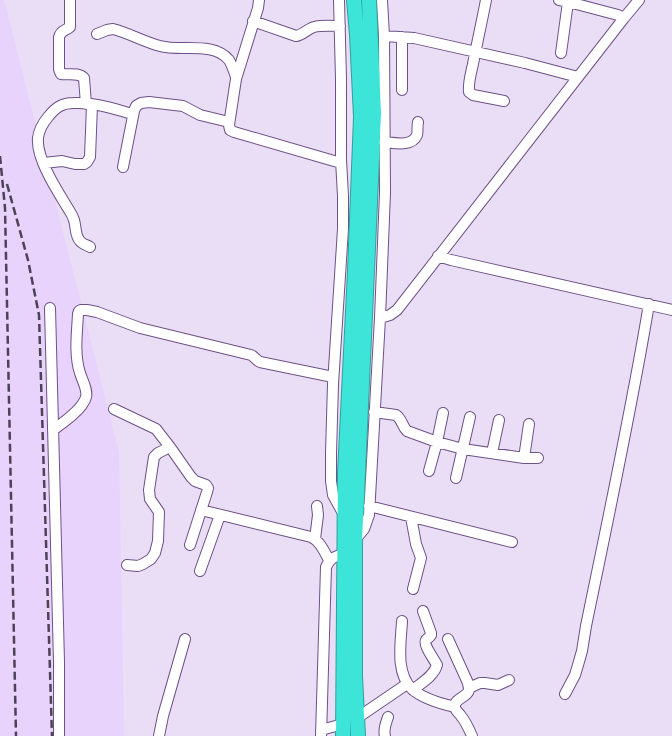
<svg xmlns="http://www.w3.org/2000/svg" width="672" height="736" viewBox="0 0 672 736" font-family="Overpass,sans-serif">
  <rect width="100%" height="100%" fill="#eadef7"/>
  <path fill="#e7d3fc" d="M0,0h4l115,452 5,284h-124z"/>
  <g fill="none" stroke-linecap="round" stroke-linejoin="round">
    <defs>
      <path id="minor" d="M70,0v27c-5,4 -9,3 -11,10v32l1,3 1,2c8,1 17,-2 23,4l2,26
        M259,0l-1,8 -22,71 -7,46 1,5 4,2 107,31
        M339,0l2,79v81l2,36v33l-10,155 -2,69v28l2,14 11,20
        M486,0c-4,21 -9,43 -13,64 -2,9 -5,19 -4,28l4,3 31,6
        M559,0l21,5 38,10 6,3
        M253,21l43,15c7,-1 11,-7 18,-9 8,-2 17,-1 26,-1
        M97,34l10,-4 6,-1c16,4 31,13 47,17 21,6 53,-5 69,14 3,5 5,11 7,17
        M384,36l30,2 111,25 53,14
        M402,37v53
        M561,53l7,-51
        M384,142c11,1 28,5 33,-7 1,-4 0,-9 1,-13
        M44,163l18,-2 13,3h9l3,-2 3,-5 2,-52
        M123,167l11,-56 2,-5 5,-3 8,-1 34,4 17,9 29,7
        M90,247c-3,-2 -8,-3 -10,-6 -5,-5 -4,-15 -6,-21 -1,-3 -3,-7 -5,-10 -11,-18 -33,-51 -31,-72 1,-9 5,-15 10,-21 8,-10 14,-14 26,-14 20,-1 40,6 59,11
        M438,256l13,4 221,50
        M50,308l9,354v74
        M380,318l10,-3 7,-5 227,-292 15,-18
        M114,409l42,20 14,18 21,30 4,4 11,4 2,3 -1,4 -17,53
        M374,412l22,3c6,4 6,11 11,16l30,11 26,7 61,9h14
        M53,430c10,-7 30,-21 33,-33 2,-7 -4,-17 -6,-24 -6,-19 -3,-39 -2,-59l1,-3 2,-1h6l10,2 43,16 111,27c4,2 5,5 9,7l73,15
        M492,453l7,-33
        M524,458l5,-34
        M429,471l8,-29 6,-29
        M456,478l14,-61
        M369,506l143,36
        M201,510l110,27c9,4 13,14 18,23
        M411,517l5,27 5,14 -8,31
        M315,539l3,-24 -1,-9
        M355,540l9,-11 5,-14 11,-197 5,-125 -1,-157 -2,-36
        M127,565l11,1 5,-2 8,-5 4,-6 3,-12 1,-29 -9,-13 -1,-9 5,-33 4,-4 12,-6
        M200,571l20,-56
        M402,621c-1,21 -7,52 10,68 10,9 30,15 43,18
        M448,639l20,44c0,1 1,4 1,6 0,8 -17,10 -14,19 1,3 5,6 6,8 5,6 8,13 11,20
        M469,688l11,-5h5l13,2 11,-5
        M413,690c8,-7 21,-14 24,-25 -3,-6 -14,-20 -11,-25 2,-2 4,-3 5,-5v-2l-8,-22
        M565,694l10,-19 3,-10 4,-14 4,-25c22,-107 45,-214 63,-322
        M357,718l50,-34
        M321,730l22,-6
        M159,736l4,-20 22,-77
        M321,736l5,-169c5,-10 8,-10 18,-13
        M385,736c-2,-7 1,-13 3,-19"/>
      <path id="highway" d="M343,736l2,-263 10,-202 6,-154 -4,-82 -3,-35
        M358,736l-3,-60v-136l19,-427 -5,-113"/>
    </defs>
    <use href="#minor" stroke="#6d5187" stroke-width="12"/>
    <use href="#highway" stroke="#359e9d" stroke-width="16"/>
    <use href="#minor" stroke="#fff" stroke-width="10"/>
    <use href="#highway" stroke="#3de5d8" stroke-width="14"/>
    <path stroke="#4e4259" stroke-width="2.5" stroke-dasharray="8 4" stroke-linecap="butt" d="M0,156l5,52 11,528
      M7,184l21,76 11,55 13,421"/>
  </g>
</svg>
